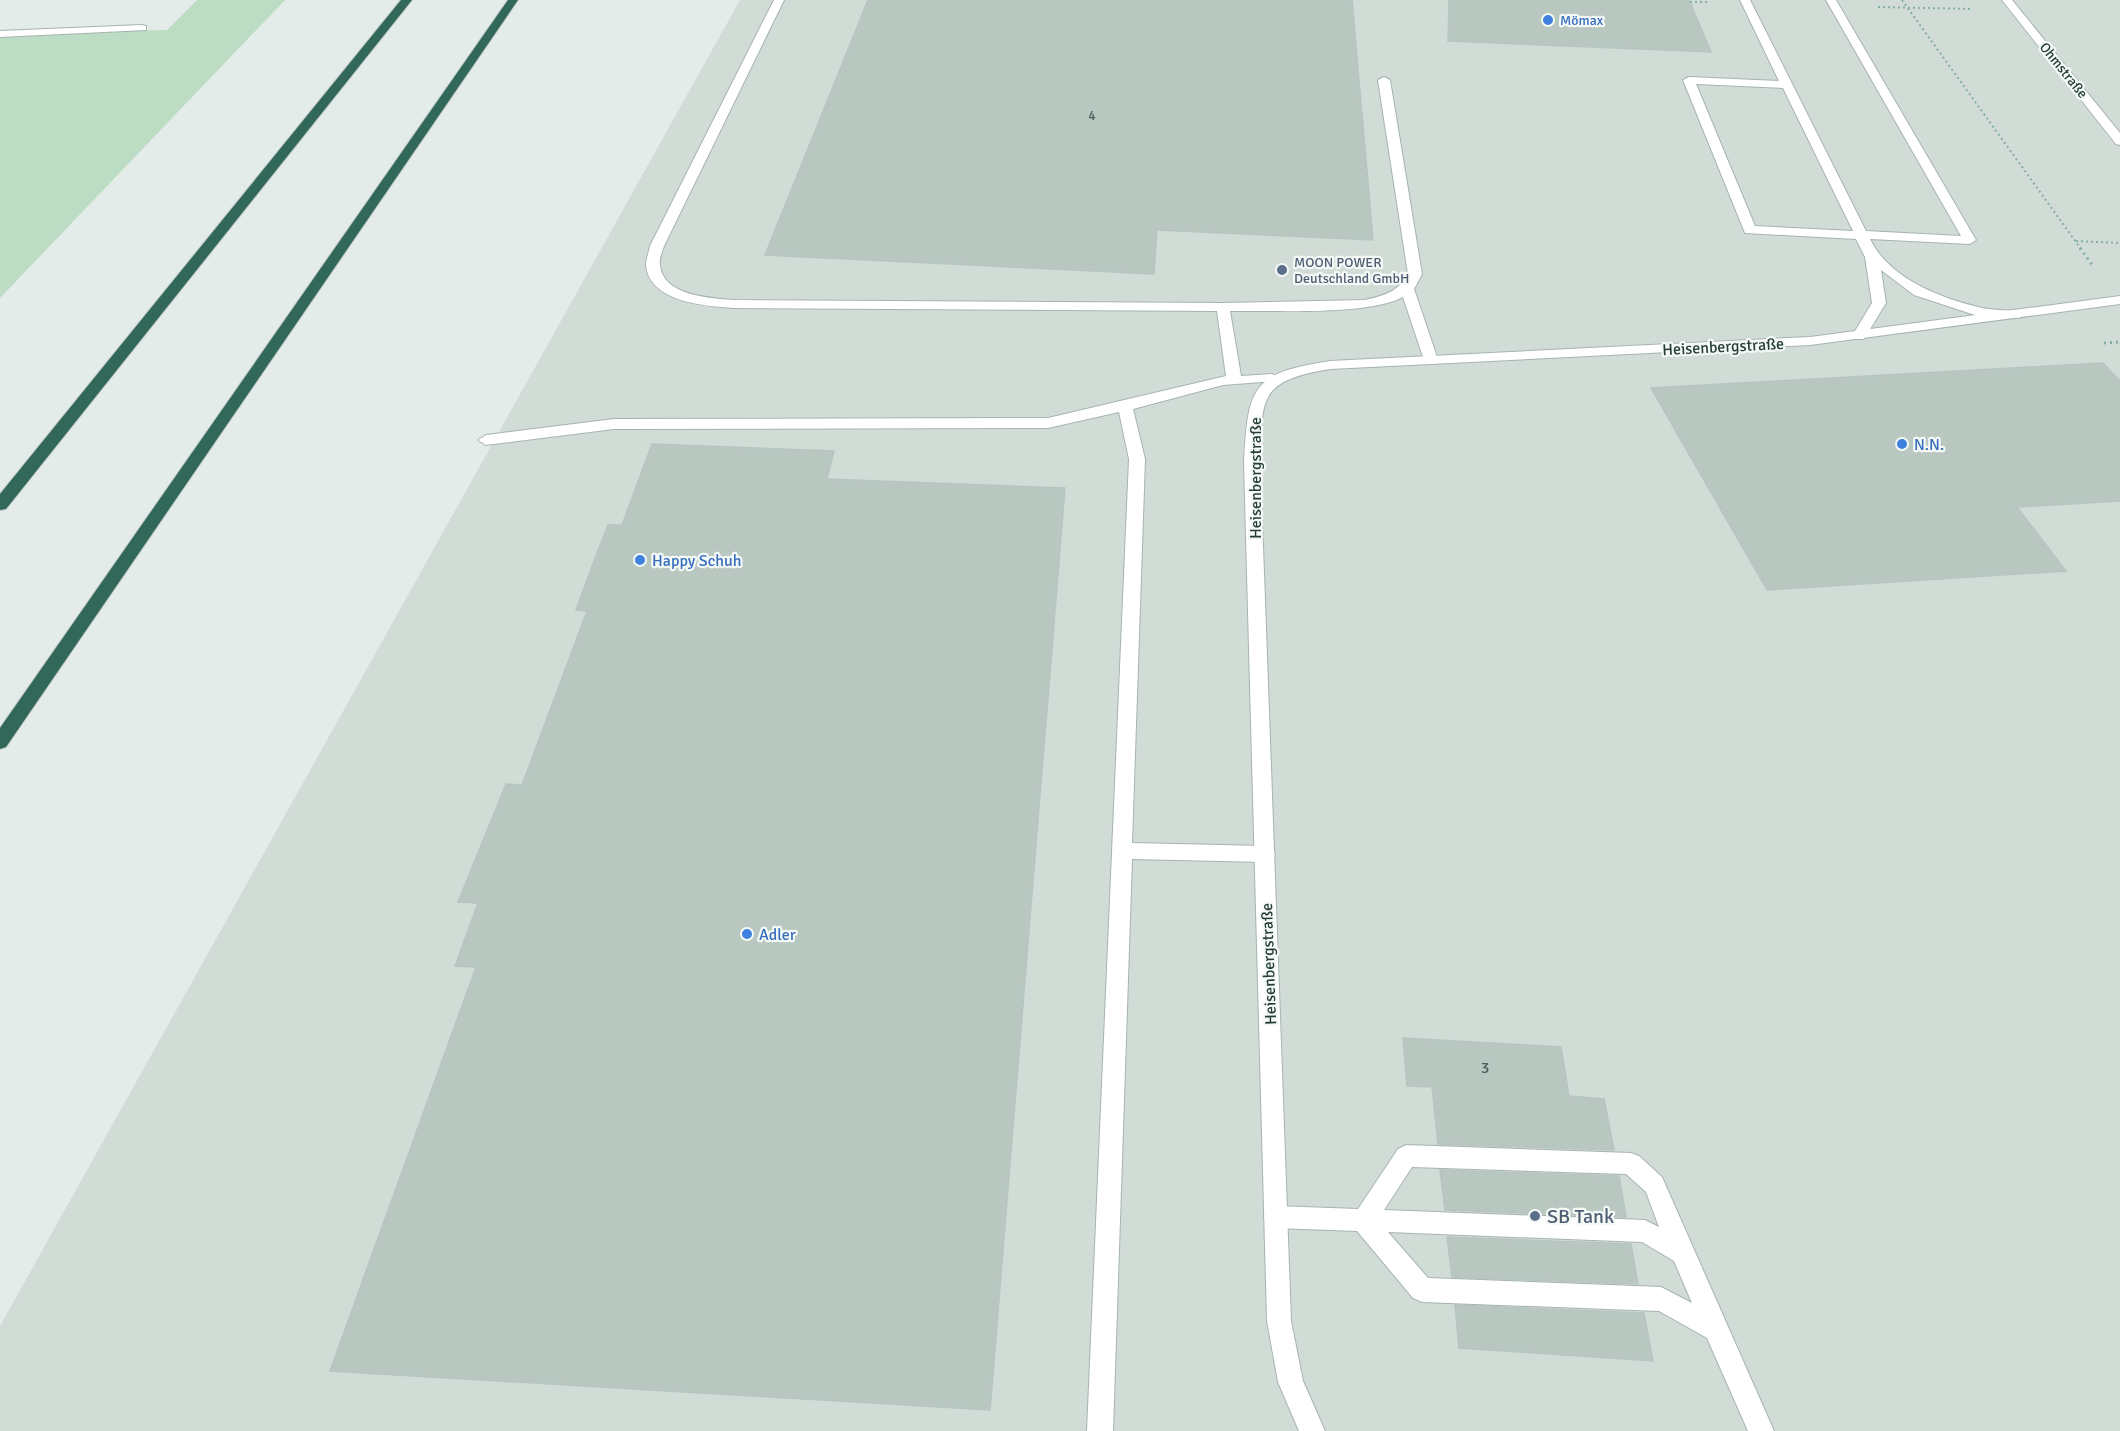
<svg xmlns="http://www.w3.org/2000/svg" width="2120" height="1431" viewBox="0 0 2120 1431" font-family="Signika,sans-serif">
  <rect width="100%" height="100%" fill="#e3ece8"/>
  <path fill="#d2dcd7" d="M740,0h1380v1431h-2120v-105z"/>
  <path fill="#bddcc4" d="M197,0h88l-285,298v-266l167,-2z"/>
  <path fill="#b9c7c1" stroke="#b6c6bf" stroke-width="1.5" d="M868,0h484l21,240 -216,-10 -3,44 -389,-19z
    M1449,0h240l22,52 -263,-11z
    M2103,363l17,18v120l-103,6 49,64 -299,19 -116,-202z
    M652,444l182,7 -7,28 238,9 -75,922 -660,-39 146,-404 -21,-1 23,-63 -20,-1 48,-118 16,1 65,-174 -11,-1 18,-49 14,-36h14z
    M1403,1038l158,9 8,49 35,3 10,51 -176,-6 -6,-57 -25,-1z
    M1440,1170l179,6 7,41 -181,-7z
    M1447,1237l184,7 7,40 -186,-7z
    M1455,1305l189,8 9,48 -194,-13z"/>
  <g fill="none" stroke-linecap="round" stroke-linejoin="round">
    <defs>
      <path id="lane" d="M774,0h10l-120,246c-2,6 -5,13 -4,19 3,31 50,33 73,35l490,3 141,-3c20,-4 34,-8 44,-26l-30,-194 6,-3 6,3 32,194 -8,15 24,71 -2,3 -5,1 -7,-4 -21,-63c-37,19 -128,13 -173,14l11,65 31,-2 7,4 -2,3 -54,4 -90,24 12,50 -13,384 133,3 7,2 3,6 -3,6 -7,2 -133,-3 -19,572h-26l42,-972 -10,-47 -71,16 -434,1 -128,16 -8,-5 8,-5 128,-16 434,-1 178,-42 -9,-65 -484,-3c-28,-2 -84,-6 -87,-43 0,-6 3,-13 4,-19z
        M1740,0h10l116,231 95,5 -135,-236h10l140,240 -6,4 -100,-5c19,39 68,58 108,68 13,4 28,2 42,5v6l-42,-2 -64,-21 -33,-25 5,33 -22,36h-10l-2,-3 20,-33 -7,-46 -9,-18 -111,-6 -62,-153 6,-3 90,4zM1696,84l87,4 70,143 -98,-5z
        M142,25l4,1v4l-146,7v-6z
        M1406,1145l225,8 8,3 23,21 112,254h-26l-41,-93 -48,-27 -237,-9 -9,-4 -56,-67 -81,-3 -8,-3 -4,-8 4,-8 8,-3 82,3 40,-60zM1412,1167l214,7 20,18 13,35 -14,-7 -261,-10zM1388,1232l254,10 32,19 18,42 -31,-16 -233,-9z"/>
      <path id="street" d="M2002,0h10l108,133v12l-4,-1z
        M2120,296v8l-310,41 -480,24c-71,12 -68,27 -70,93l31,859 12,60 22,50h-26l-21,-49 -11,-61 -23,-859c4,-76 8,-89 86,-101l480,-24z"/>
      <path id="highway" d="M401,0h11l-406,509 -6,1v-16z
        M508,0h10l-512,747 -6,2v-21z"/>
    </defs>
    <use href="#lane" stroke="#a6b4af" stroke-width="2"/>
    <use href="#street" stroke="#a6b4af" stroke-width="2"/>
    <use href="#highway" stroke="#c2c9c6" stroke-width="2"/>
    <path stroke="#85afa0" stroke-width="2" stroke-dasharray="2 3" stroke-linecap="butt" d="M1902,0l179,249
      M1690,2h19
      M1878,7l95,2
      M2076,241l44,2"/>
    <path stroke="#85afa0" stroke-width="3" stroke-dasharray="2 4" stroke-linecap="butt" d="M2080,248l13,18
      M2104,343l16,-1"/>
    <use href="#lane" fill="#fff" fill-rule="evenodd"/>
    <use href="#street" fill="#fff" fill-rule="evenodd"/>
    <use href="#highway" fill="#31685a" fill-rule="evenodd"/>
  </g>
  <g fill="#3f7fe0" stroke="#f4f9f6" stroke-width="2">
    <circle cx="1548" cy="20" r="6"/>
    <circle cx="1902" cy="444" r="6"/>
    <circle cx="640" cy="560" r="6"/>
    <circle cx="747" cy="934" r="6"/>
  </g>
  <g fill="#5c6f8a" stroke="#f4f9f6" stroke-width="2">
    <circle cx="1282" cy="270" r="6"/>
    <circle cx="1535" cy="1216" r="6"/>
  </g>
  <g text-anchor="middle" stroke-width="4.5" stroke-linejoin="round" paint-order="stroke">
    <g font-size="14" fill="#366cbe" stroke="#f4f9f6" text-anchor="start">
      <text x="1560" y="25">Mömax</text>
    </g>
    <g font-size="14" fill="#243d35" stroke="#f4f9f6">
      <text transform="translate(2064 70) rotate(51)" y="5">Ohmstraße</text>
    </g>
    <g font-size="14" fill="#496058">
      <text x="1092" y="120">4</text>
    </g>
    <g font-size="14" fill="#4e5e75" stroke="#f4f9f6" text-anchor="start">
      <text x="1294" y="267">MOON POWER<tspan x="1294" dy="16">Deutschland GmbH</tspan></text>
    </g>
    <g font-size="16" fill="#243d35" stroke="#f4f9f6">
      <text transform="translate(1723 346) rotate(-3)" y="6">Heisenbergstraße</text>
      <text transform="translate(1255 478) rotate(-90)" y="6">Heisenbergstraße</text>
      <text transform="translate(1268 964) rotate(-92)" y="6">Heisenbergstraße</text>
    </g>
    <g font-size="16" fill="#366cbe" stroke="#f4f9f6" text-anchor="start">
      <text x="1914" y="450">N.N.</text>
      <text x="652" y="566">Happy Schuh</text>
      <text x="759" y="940">Adler</text>
    </g>
    <g font-size="16" fill="#496058">
      <text x="1485" y="1073">3</text>
    </g>
    <g font-size="20" fill="#4e5e75" stroke="#f4f9f6" text-anchor="start">
      <text x="1547" y="1223">SB Tank</text>
    </g>
  </g>
</svg>
